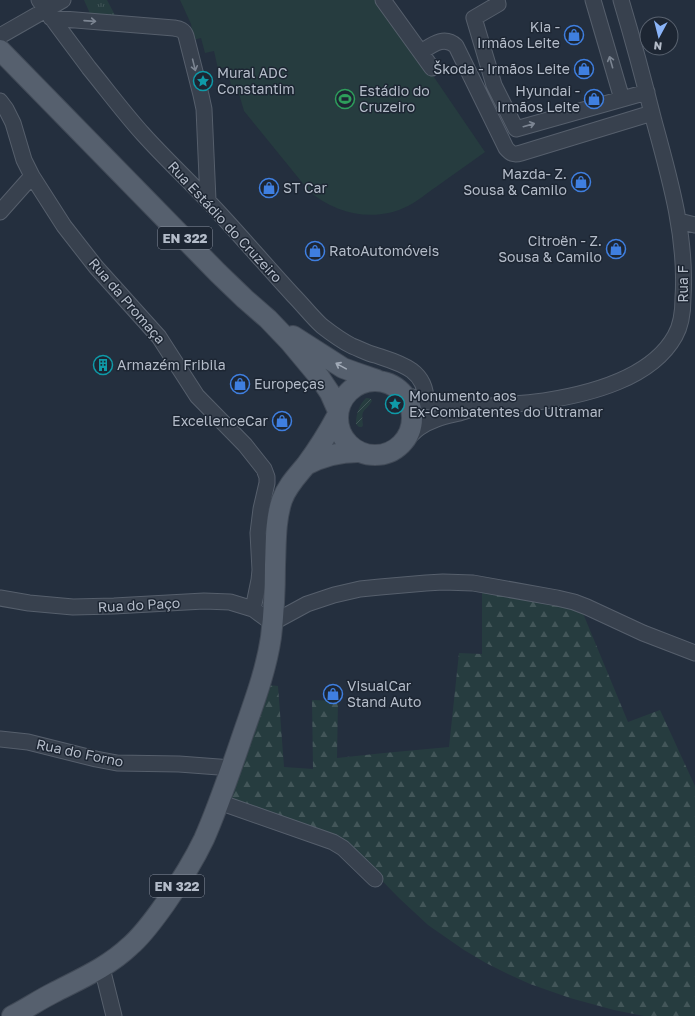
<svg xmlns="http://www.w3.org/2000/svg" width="695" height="1016" viewBox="0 0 695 1016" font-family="'Golos Text',sans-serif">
  <defs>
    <pattern id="forest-firs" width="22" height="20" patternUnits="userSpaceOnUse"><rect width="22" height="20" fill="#263c3f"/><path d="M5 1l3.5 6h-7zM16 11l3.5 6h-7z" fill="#435659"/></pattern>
    <pattern id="park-tufts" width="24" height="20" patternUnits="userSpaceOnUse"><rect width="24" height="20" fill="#263c3f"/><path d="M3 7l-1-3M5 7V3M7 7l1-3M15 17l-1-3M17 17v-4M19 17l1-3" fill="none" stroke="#435659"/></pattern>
    <pattern id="garden-furrows" width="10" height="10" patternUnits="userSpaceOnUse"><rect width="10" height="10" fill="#263c3f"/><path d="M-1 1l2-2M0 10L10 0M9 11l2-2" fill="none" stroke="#435659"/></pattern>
  </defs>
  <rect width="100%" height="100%" fill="#242f3e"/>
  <path fill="url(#forest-firs)" d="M482,590l46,7 54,14 46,111 32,-12 35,76v230h-51l-30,-6 -44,-12 -40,-14 -22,-10 -22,-11 -22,-13 -36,-25 -29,-27 -48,-49 -121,-49 38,-115 10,1 6,81 29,2 -1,-69 26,1 -1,57 47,-5 65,-6 10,-94 23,1z"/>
  <path fill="url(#park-tufts)" d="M84,0h23l10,19 -25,-1z"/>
  <path fill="url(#garden-furrows)" d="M366,398h2l3,1 1,2c-8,13 -11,6 -9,24l-1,2h-3l-3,-3c0,-10 3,-19 10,-26z"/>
  <path fill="#263c3f" d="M180,0h197l44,58 64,94c-16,12 -33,23 -49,35 -9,6 -18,14 -28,19 -33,17 -73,8 -99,-15l-65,-80 -7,-24 -5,1 -6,-21 -8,2 -4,-18 -9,2 -4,-15 -8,2 -2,-16z"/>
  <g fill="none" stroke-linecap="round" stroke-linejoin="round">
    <defs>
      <path id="minor" d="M39,0c16,23 33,45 50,68 18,22 35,45 54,66 25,28 54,54 79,82 24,26 47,53 71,79 10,10 19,22 29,31 9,7 20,15 30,20 8,3 15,7 23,9 24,8 51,14 51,46
        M383,0l49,68
        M497,0l1,4 -24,14 20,67 22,44 131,-37
        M593,0l29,99
        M51,18l123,10c6,1 10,2 12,8l15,59 3,14 4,91
        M0,36l63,-36
        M421,52c11,-7 23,-17 35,-6l50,102c5,6 8,7 15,5l131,-40
        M0,101l6,8 7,14 11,37 8,16 32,50 32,41 63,70 38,59 48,49 19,24 3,8v6l-6,26 -3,24 2,37 -1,10 -6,29
        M0,212l32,-36
        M679,221l16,4
        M403,393c21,11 44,11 67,13
        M407,438c4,-3 8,-7 12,-10 11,-8 23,-11 36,-14 8,-2 16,-5 25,-7 7,-1 15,-1 22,-2 14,-1 28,-2 42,-4 45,-7 107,-22 131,-65 7,-12 8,-25 8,-38 4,-60 -13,-119 -29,-177 -10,-40 -21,-81 -33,-121
        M0,598l29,5 44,4 41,-1 90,-5 26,1 23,7 19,14 35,-19 27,-9 26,-6 20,-2 46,-4 17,-1 30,1 84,15 17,4 13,5 56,26 52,20
        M0,739l28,3 68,17 21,4 62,1 53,4
        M219,802l114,40 10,6 32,31
        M102,968l12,48"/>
      <path id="major" d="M0,50l218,223 27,26 23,20 22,23 30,36 10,15 8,18
        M293,336l50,32 11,4 23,8
        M338 418a37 37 0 1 1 74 0a37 37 0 1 1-74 0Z
        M306,465c17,-9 33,-13 52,-13
        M12,1016c14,-7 27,-16 41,-23 27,-14 55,-26 77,-47 14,-12 24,-27 35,-42 14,-20 28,-42 39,-65 15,-34 27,-70 39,-105 11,-32 23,-63 28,-97 3,-24 4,-48 4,-72 1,-22 0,-44 7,-65 5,-14 15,-24 24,-35 12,-16 22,-32 31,-49"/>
    </defs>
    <use href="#minor" stroke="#565f6c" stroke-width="17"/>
    <use href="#major" stroke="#414a57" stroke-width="22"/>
    <use href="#minor" stroke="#38414e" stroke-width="15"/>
    <use href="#major" stroke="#56606e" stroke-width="20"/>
  </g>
  <defs><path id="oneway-shaft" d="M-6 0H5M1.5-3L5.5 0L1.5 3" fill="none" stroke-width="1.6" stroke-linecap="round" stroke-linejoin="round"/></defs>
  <g stroke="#7c8592">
    <use href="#oneway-shaft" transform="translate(90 21) rotate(4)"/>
    <use href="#oneway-shaft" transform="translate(611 62) rotate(-106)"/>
    <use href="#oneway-shaft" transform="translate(194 65) rotate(76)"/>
    <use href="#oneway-shaft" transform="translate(529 125) rotate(-16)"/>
  </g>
  <use stroke="#a1aab7" href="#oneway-shaft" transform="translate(341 366) rotate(-151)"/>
  <defs>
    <symbol id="shop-ring" viewBox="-11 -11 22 22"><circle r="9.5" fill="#1d2633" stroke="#3f7fe0" stroke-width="1.5"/><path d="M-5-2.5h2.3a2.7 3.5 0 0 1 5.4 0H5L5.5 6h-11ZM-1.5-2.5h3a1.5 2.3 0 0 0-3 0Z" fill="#3f7fe0"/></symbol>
    <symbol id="sight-ring" viewBox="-11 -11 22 22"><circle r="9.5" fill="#1d2633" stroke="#0f9aa8" stroke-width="1.5"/><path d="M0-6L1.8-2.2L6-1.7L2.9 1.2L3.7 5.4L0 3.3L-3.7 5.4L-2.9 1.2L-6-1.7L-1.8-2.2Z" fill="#0f9aa8"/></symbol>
    <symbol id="stadium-ring" viewBox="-11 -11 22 22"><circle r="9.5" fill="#1d2633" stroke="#2e9e5b" stroke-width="1.5"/><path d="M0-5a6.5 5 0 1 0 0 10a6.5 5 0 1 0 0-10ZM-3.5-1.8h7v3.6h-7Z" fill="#2e9e5b"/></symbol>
    <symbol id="building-ring" viewBox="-11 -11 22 22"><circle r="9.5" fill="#1d2633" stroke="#0f9aa8" stroke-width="1.5"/><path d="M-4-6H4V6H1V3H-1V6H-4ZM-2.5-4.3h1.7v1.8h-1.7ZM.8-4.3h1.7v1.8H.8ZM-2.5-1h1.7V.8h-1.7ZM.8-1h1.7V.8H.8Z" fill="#0f9aa8"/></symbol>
  </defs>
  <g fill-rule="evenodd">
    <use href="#shop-ring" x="563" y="24" width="22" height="22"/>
    <use href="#shop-ring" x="573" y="58" width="22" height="22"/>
    <use href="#sight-ring" x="192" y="70" width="22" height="22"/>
    <use href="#stadium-ring" x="334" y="88" width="22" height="22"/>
    <use href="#shop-ring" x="583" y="88" width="22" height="22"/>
    <use href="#shop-ring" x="570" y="171" width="22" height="22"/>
    <use href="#shop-ring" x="258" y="177" width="22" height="22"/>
    <use href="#shop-ring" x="605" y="238" width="22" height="22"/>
    <use href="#shop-ring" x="304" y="240" width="22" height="22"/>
    <use href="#building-ring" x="92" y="354" width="22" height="22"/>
    <use href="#shop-ring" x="229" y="373" width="22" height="22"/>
    <use href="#sight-ring" x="384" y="393" width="22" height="22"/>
    <use href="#shop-ring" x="271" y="410" width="22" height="22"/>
    <use href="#shop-ring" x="322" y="683" width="22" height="22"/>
  </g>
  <g text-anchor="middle" stroke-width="3" stroke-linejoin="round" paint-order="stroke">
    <g fill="#1d2633" stroke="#878f9c" stroke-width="1">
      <rect x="158" y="227" width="54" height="22" rx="3"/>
      <rect x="150" y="875" width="54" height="22" rx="3"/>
    </g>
    <g font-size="13" font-weight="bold" fill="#b4bcc9">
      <text x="185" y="243">EN 322</text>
      <text x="177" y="891">EN 322</text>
    </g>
    <g font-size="14" fill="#b4bcc9" stroke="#1d2633" text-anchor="start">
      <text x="560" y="32" text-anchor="end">Kia -<tspan x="560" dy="16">Irmãos Leite</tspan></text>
      <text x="570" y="74" text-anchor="end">Škoda - Irmãos Leite</text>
      <text x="217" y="78">Mural ADC<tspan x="217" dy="16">Constantim</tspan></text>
      <text x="359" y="96">Estádio do<tspan x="359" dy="16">Cruzeiro</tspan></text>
      <text x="580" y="96" text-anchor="end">Hyundai -<tspan x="580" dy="16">Irmãos Leite</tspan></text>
      <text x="567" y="179" text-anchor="end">Mazda- Z.<tspan x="567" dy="16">Sousa &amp; Camilo</tspan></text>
      <text x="283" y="193">ST Car</text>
      <text x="602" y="246" text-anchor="end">Citroën - Z.<tspan x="602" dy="16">Sousa &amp; Camilo</tspan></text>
      <text x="329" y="256">RatoAutomóveis</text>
      <text x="117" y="370">Armazém Fribila</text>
      <text x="254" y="389">Europeças</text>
      <text x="409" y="401">Monumento aos<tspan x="409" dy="16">Ex-Combatentes do Ultramar</tspan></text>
      <text x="268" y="426" text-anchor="end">ExcellenceCar</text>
      <text x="347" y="691">VisualCar<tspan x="347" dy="16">Stand Auto</tspan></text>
    </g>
    <g font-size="14" fill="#b4bcc9" stroke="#1d2633">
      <text transform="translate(225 222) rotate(47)" y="5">Rua Estádio do Cruzeiro</text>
      <text transform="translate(683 284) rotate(-90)" y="5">Rua F</text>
      <text transform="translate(127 301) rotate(49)" y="5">Rua da Promaça</text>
      <text transform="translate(139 605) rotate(-3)" y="5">Rua do Paço</text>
      <text transform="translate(80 753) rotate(12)" y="5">Rua do Forno</text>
    </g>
  </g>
  <g transform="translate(659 36) rotate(187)"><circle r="19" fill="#1d2633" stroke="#59626f"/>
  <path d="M0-3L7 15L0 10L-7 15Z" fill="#8ab4f8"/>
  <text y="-6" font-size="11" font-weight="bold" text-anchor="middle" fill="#b4bcc9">N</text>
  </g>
</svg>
